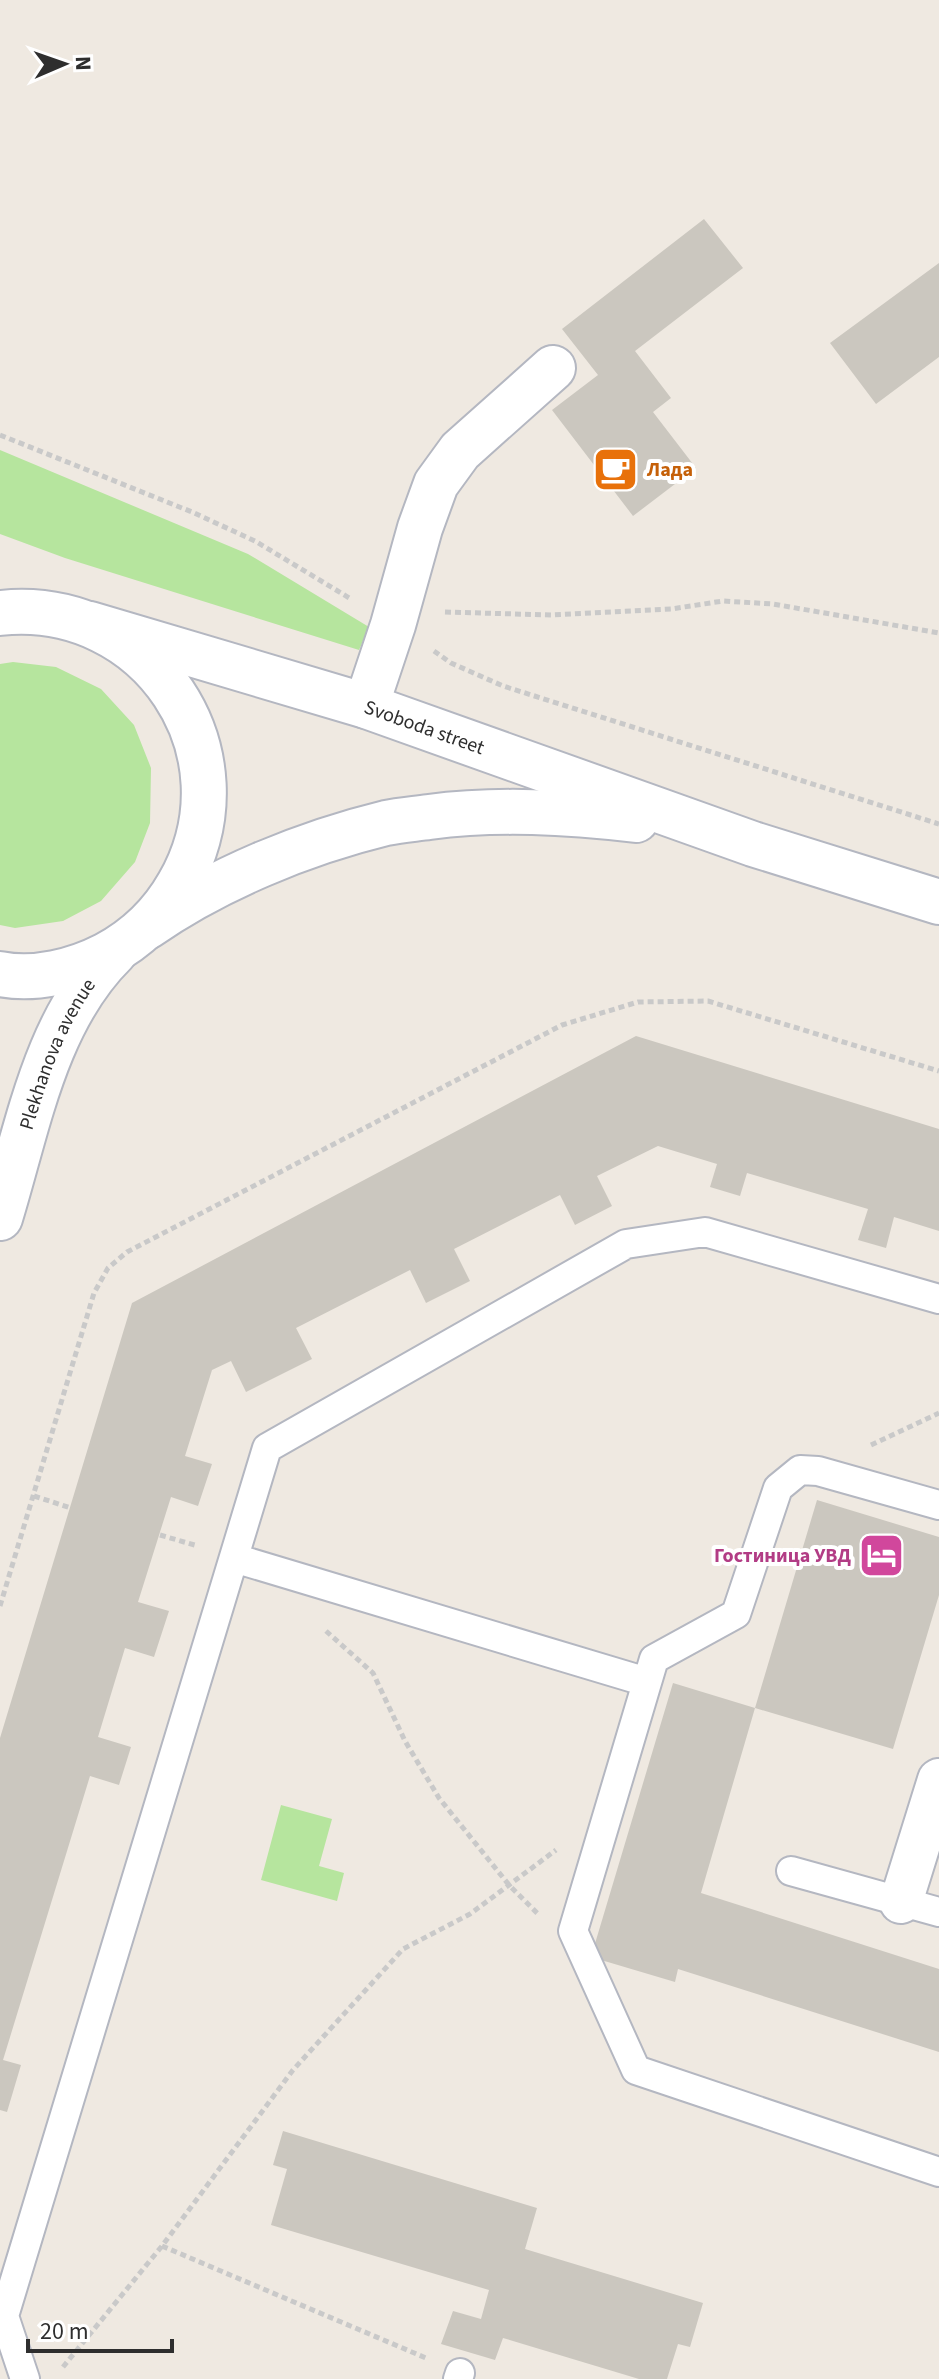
<svg xmlns="http://www.w3.org/2000/svg" width="939" height="2379" viewBox="0 0 939 2379" font-family="'Source Sans 3',sans-serif">
  <rect width="100%" height="100%" fill="#efe9e1"/>
  <path fill="#b6e59e" d="M0,450l248,104 121,73 -10,23 -294,-92 -65,-24z
    M13,662l43,5 45,22 33,36 17,43 -1,55 -15,39 -34,39 -38,20 -48,7 -15,-3v-261z
    M281,1805l51,14 -13,47 25,7 -7,28 -76,-21z"/>
  <path fill="#cbc7bf" d="M704,219l39,49 -108,83 36,47 -18,14 43,56 -63,48 -81,-106 46,-35 -36,-46z
    M939,263v94l-63,47 -46,-61z
    M636,1036l303,93v102l-45,-14 -8,31 -28,-8 10,-31 -121,-36 -7,23 -30,-9 7,-23 -59,-18 -61,30 15,30 -37,19 -15,-30 -106,54 16,32 -44,22 -16,-33 -114,58 16,31 -66,33 -15,-31 -19,9 -27,86 27,8 -14,42 -27,-9 -33,105 31,9 -15,46 -29,-9 -27,89 33,10 -12,38 -29,-9 -87,284 18,5 -14,47 -7,-2v-372l132,-435z
    M817,1500l122,37v58l-46,154 -138,-41z
    M673,1683l82,25 -54,185 238,76v83l-261,-83 -3,13 -84,-25z
    M283,2131l254,77 -12,41 178,54 -13,44 -12,-3 -11,35h-28l-136,-41 -8,22 -54,-16 12,-33 28,8 8,-29 -218,-65 16,-56 -14,-4z"/>
  <g fill="none" stroke-linecap="round" stroke-linejoin="round">
    <defs>
      <path id="service" d="M939,1505l-121,-34 -18,-1 -22,18 -42,126 -82,45 -81,272 63,139 303,102
        M234,1558l413,124
        M791,1871l148,41
        M25,2379l-21,-63 263,-868 359,-204 79,-12 234,67
        M458,2379l2,-6"/>
      <path id="pedestrian" d="M901,1902l38,-122"/>
      <path id="minor" d="M366,706l27,-81 27,-97 16,-44 24,-33 93,-83"/>
      <g id="secondary">
        <path d="M0,613c149,-16 254,140 179,271 -17,30 -41,54 -73,71 -31,16 -71,26 -106,19"/>
        <path id="s1" d="M90,624l276,82 387,138 186,58"/>
        <path d="M147,927c69,-48 157,-84 239,-104 14,-3 29,-4 43,-6 69,-9 138,-5 207,3"/>
        <path id="s2" d="M0,1218c28,-91 45,-197 115,-266"/>
      </g>
    </defs>
    <use href="#service" stroke="#b4b7c1" stroke-width="32"/>
    <use href="#pedestrian" stroke="#b4b7c1" stroke-width="46"/>
    <use href="#minor" stroke="#b4b7c1" stroke-width="48"/>
    <use href="#secondary" stroke="#b4b7c1" stroke-width="48"/>
    <path stroke="#c9c9c9" stroke-width="5" stroke-dasharray="6 4" stroke-linecap="butt" d="M0,435l192,77 63,29 96,58
      M445,612l106,3 120,-6 52,-8 50,3 166,29
      M434,651l17,12 52,23 436,138
      M871,1445l68,-32
      M34,1496l37,12
      M160,1535l38,11
      M0,1606l94,-313 14,-25 19,-16 435,-227 76,-23 70,-1 231,70
      M326,1631l47,42 32,68 34,57 70,87 30,30
      M162,2246l264,112
      M63,2367l99,-121 131,-176 110,-121 67,-35 86,-64"/>
    <use href="#service" stroke="#fff" stroke-width="28"/>
    <use href="#pedestrian" stroke="#fff" stroke-width="42"/>
    <use href="#minor" stroke="#fff" stroke-width="44"/>
    <use href="#secondary" stroke="#fff" stroke-width="44"/>
  </g>
  <defs>
    <symbol id="cafe-square" viewBox="-11 -11 22 22"><rect x="-9" y="-9" width="18" height="18" rx="4" fill="#e8710a" stroke="#fff"/><path d="M-5.5-4.5H6V0H3Q3 3.5 0 3.5H-2.5Q-5.5 3.5-5.5 0ZM3-3.2v2h1.7v-2ZM-6 4.5H4V6H-6Z" fill="#fff"/></symbol>
    <symbol id="hotel-square" viewBox="-11 -11 22 22"><rect x="-9" y="-9" width="18" height="18" rx="4" fill="#d1479c" stroke="#fff"/><path d="M-6-4.5h1.5V1H6V5H4.5V3h-9V5H-6ZM-4 0a1.8 1.8 0 1 1 3.6 0ZM.5 0V-2.5h3Q6-2.5 6 0Z" fill="#fff"/></symbol>
  </defs>
  <g fill-rule="evenodd">
    <use href="#cafe-square" x="590" y="444" width="51" height="51"/>
    <use href="#hotel-square" x="856" y="1530" width="51" height="51"/>
  </g>
  <g text-anchor="middle" stroke-width="8" stroke-linejoin="round" paint-order="stroke">
    <g font-size="20" font-weight="bold" fill="#c56008" stroke="#fff" text-anchor="start">
      <text x="647" y="476">Лада</text>
    </g>
    <g font-size="20" fill="#2e2e2e" stroke="#fff">
      <text dy="7" stroke="none"><textPath href="#s1" startOffset="350">Svoboda street</textPath></text>
      <text dy="7" stroke="none"><textPath href="#s2" startOffset="174">Plekhanova avenue</textPath></text>
    </g>
    <g font-size="20" font-weight="bold" fill="#b23c85" stroke="#fff" text-anchor="end">
      <text x="851" y="1562">Гостиница УВД</text>
    </g>
  </g>
  <g transform="translate(64 64) rotate(88)" stroke="#ffffff" stroke-width="6" paint-order="stroke">
  <path d="M0-6L14 30L0 20L-14 30Z" fill="#2e2e2e"/>
  <text y="-12" font-size="22" font-weight="bold" text-anchor="middle" fill="#2e2e2e">N</text>
  </g>
  <path d="M28 2339v12h144v-12" fill="none" stroke="#2e2e2e" stroke-width="4"/>
  <text x="40" y="2339" font-size="24" fill="#2e2e2e" stroke="#ffffff" stroke-width="6" paint-order="stroke">20 m</text>
</svg>
